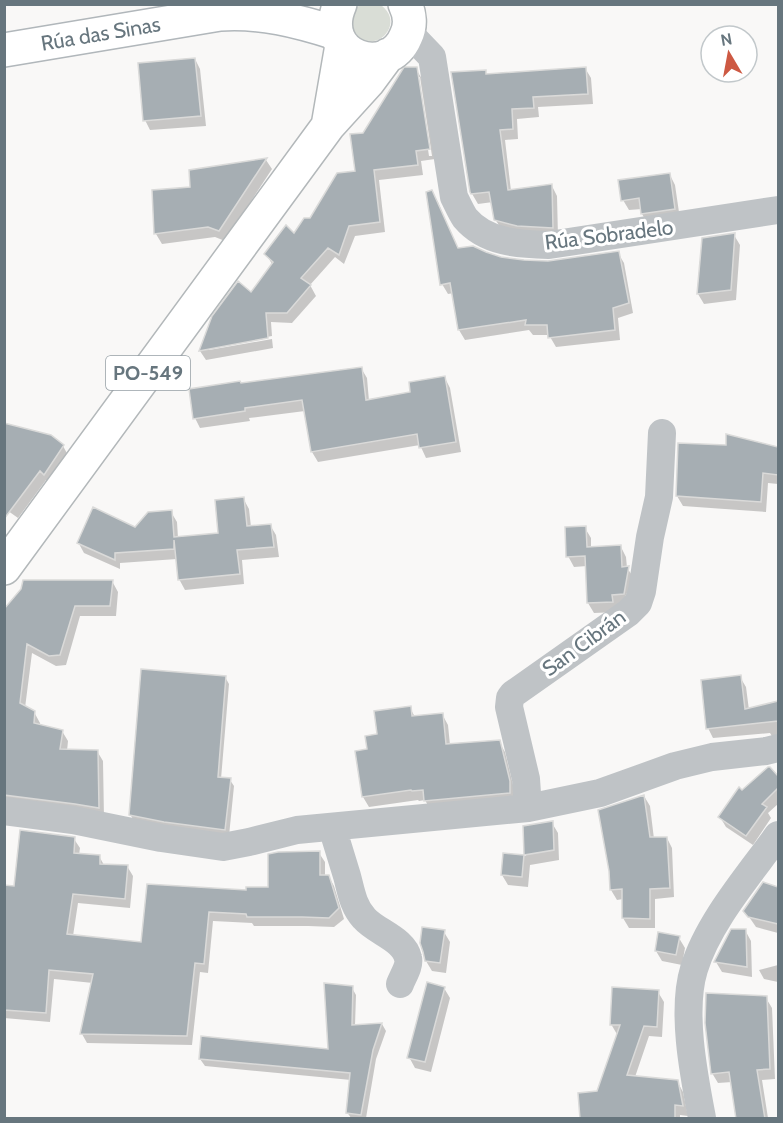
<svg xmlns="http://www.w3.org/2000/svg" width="783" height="1123" viewBox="0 0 783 1123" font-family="Cabin,sans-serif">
  <rect width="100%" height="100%" fill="#f9f8f7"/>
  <path fill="#d9ddd6" d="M360,5h21c26,20 -8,51 -25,29 -4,-4 -5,-7 -4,-13 1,-8 2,-12 8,-16z"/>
  <path fill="#0003" fill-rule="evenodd" d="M195,59l5,10 6,57 -56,4 -5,-10z
    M585,68l6,10 2,26 -55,3 1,10 -22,2 1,20 -13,1 6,51 41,-5 5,10 1,41 -56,-7 -7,-11 -2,-17 -15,2 -7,-12 14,-121 2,4z
    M416,69l6,10 13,80 -14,2 2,14 -44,5 6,52 -30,4 -11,28 -9,-7 -25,28 6,11 -24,27 -21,-1 1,14 -63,11v3l63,-11 1,9 -67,12 -6,-9 51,-57 21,-30 -6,-10 28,-19 63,-62 7,-39zM417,77h3l12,79h-3z
    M266,160l6,9 -47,72 -10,-4 -53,7 -6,-10 -2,-43 38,-3 -1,-16z
    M670,175l5,10 5,34 -32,5 -6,-10v-5l-13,1 -6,-10z
    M432,192l6,10 20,48 42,8 48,5 70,-10 6,10 9,50 -15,5 2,22 -64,7 -7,-12h-16l-4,-5 -64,10 -6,-10 -5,-37 -6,1 -6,-10z
    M734,235l6,10 -4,55 -32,4 -6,-10z
    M361,368l6,10 2,23 43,-8 33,-15 5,10 11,64 -35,6 -6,-13 -102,17 -6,-10 -7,-41 -56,7 1,3 -50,7 -5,-10 46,-33z
    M50,436l13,10 6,11 -19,27 -4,-4 -28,38 -14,-10z
    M728,436l50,13v35l-10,-1 -2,29 -83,-6 -6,-10 51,-49z
    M243,498l6,11 2,18 19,-2 6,10 3,22 -37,3 2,24 -59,6 -6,-11 -2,-20 -57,4v6l-36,-16 -6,-11 58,-13 35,-17 6,10 1,16 42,-4z
    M585,528l6,10v10l30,-1 5,10 1,11 7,10 -16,34 -24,1 -6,-10 -1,-37 -13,1 -6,-11z
    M112,581l6,11 -2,24h-36l-14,49 -10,1 -24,-13 -7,55 9,4 6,11v3l22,5 6,10 -1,10h30l6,10 1,57 -100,-13v-194z
    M225,677l4,7 -8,95 9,1 4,6 -5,50 -95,-15 -4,-7z
    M740,677l6,10 3,23 29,-8v41h-2l-6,-10 -57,5 -5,-10z
    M410,708l5,9 27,-3 6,11 2,20 49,-3 6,10 10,41v10l-84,8 -6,-11 -6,1 -1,-1 -49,7 -6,-10 6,-46 10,-15z
    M770,769l8,9v26l-10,9 3,5 -18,27 -27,-18 -6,-10 22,-25z
    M644,796l6,10 4,33 13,-1 5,10 2,49 -19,2v29h-26l-6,-10v-19l-6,1 -6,-10z
    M552,823l6,10 1,27 -29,5 -2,22 -20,-2 -6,-10 2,-21 22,2 -2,-29z
    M74,839l6,9 -1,7 20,1 5,9 23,1 6,10 -3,32 -52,-5 -5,33 69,8 106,-52 21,-3 50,-36 6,9v15h4l5,9 10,33 -10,8 -26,-1h-54l-2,-3 -39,-2 -5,52 -8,-1 -8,73 -105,-2 -5,-9 11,-51 -39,-4 -4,43 -46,-4v-131l11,1z
    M764,884l14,4v45l-22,-6 -11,-16z
    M745,930l6,11 1,36 -30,-5 -6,-10z
    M444,932l6,10 -4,31 -14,-2 -6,-10z
    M679,938l6,10 -3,17 -20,-4 -6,-10z
    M778,965v17l-14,-3 -5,-9z
    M352,988l4,7 -1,31 27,-2 4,7 -10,28 -10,59h-15l-4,-6 4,-32 -146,-14 -5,-7 130,-9z
    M444,988l6,10 -19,74 -16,-4 -6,-11z
    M658,992l6,10 -2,35 -13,-1 -14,41 42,4 6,11 5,24 -8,-1v3h-98l16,-25 20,-57 -7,-12z
    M766,998l6,10 3,71 -13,1 6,38h-31l-5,-36 -14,1 -6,-10z"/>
  <path fill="#a6aeb3" stroke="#dadad9" stroke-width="1.5" d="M195,58l6,58 -58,5 -5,-58z
    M404,67h13l13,82 -14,2 2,14 -44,5 6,52 -31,4 -10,29 -11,-7 -27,30 10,7 -24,28h-21l2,25 -69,13 13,-35 26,-35 13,11 22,-30 -9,-8 22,-29 8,8 10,-15h6l27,-45 18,-2 -5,-37 13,-1z
    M586,67l2,27 -55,3 1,11 -22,1 1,20 -13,1 8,60 44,-6 1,44 -36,-2 -23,-6 -5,-28 -18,2 -1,-2 -19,-120 35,-2v4z
    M267,158l-48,73 -11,-4 -54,7 -2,-44 38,-3 -1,-17z
    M670,173l5,36 -34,5 -2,-16 -18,3 -3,-21z
    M432,190l26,58 15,-2 13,6 15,5 23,3 24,1 71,-10 10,52 -16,5 2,22 -67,8 -1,-13h-22l1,-5 -68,10 -8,-47 -10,2 -14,-93z
    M735,233l-4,57 -34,4 5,-56z
    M362,367l4,33 44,-8 -1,-10 36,-6 11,66 -37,6 -2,-14 -106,18 -9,-52 -57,8v3l-52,8 -4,-30 51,-8 1,2z
    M4,423l47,12 13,10 -20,30 -4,-4 -36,48z
    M726,434l52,13v28l-15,-2 -2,29 -85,-6 2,-53 48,2z
    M244,497l3,29 24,-2 3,23 -37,3 3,24 -62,6 -4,-40v9l-59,4v7l-38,-17 16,-36 42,20 13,-15 24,-2 2,27 44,-4 -3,-33z
    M586,526l1,21 34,-2 1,22 7,-1 -5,28 -12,1 1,7 -26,1 -2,-47 -19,1 -1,-30z
    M23,580h90l-3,26h-35l-15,49 -11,1 -22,-12 -7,59 15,8 -1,12 29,7 -3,19 38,1 1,58 -24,-4 -71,-9v-186l17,-20z
    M141,669l85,7 -8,101 13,1 -6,52 -61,-8 -35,-7z
    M741,675l4,34 33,-8v20l-72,8 -5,-49z
    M411,706l1,10 31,-3 3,31 54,-4 10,41v12l-86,8 -1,-11 -11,1 -1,-1 -49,7 -7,-46 12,-2 -2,-13 12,-2 -3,-23z
    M768,767h2l8,9v12l-16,16 5,3 -21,29 -28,-19 21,-30 3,3z
    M644,795l6,42h17l3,51 -20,1v30l-28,-1v-29l-12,1 -1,-19 -11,-61z
    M553,821l1,29 -30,5 -1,-29z
    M20,830l55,7 -1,16 26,2v9l28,1 -3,34 -52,-5 -6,40 74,8 6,-58 99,6v-3h22v-33l10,-2 42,-1v24h9l10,33 -10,10 -27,-1h-55l-1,-3 -37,-2 -5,52 -9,-1 -8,73 -107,-2 13,-60 -44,-4 -3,43 -42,-3v-125l10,1z
    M503,853l21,2 -2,22 -21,-2z
    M763,882l15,5v37l-30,-7 -5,-6z
    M422,927l23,3 -5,33 -15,-2 -2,-9 -3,-9z
    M731,929h15l1,38 -33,-5z
    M658,932l22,4 -4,19 -21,-4z
    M427,982l18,5 -20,75 -18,-4z
    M324,983l29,3 -1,39 30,-2 -9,27 -12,65 -15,-2 4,-40 -151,-14 2,-23 127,13z
    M612,987l47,3 -2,37 -13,-1 -17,49 51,5 5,26 -8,-1v14h-95l-2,-26 19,-2 23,-66h-10z
    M706,993l61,3 3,73 -13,1 8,49h-29l-7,-47 -18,2 -6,-51z"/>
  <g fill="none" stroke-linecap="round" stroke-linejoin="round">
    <defs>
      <g id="secondary">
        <path id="s1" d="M4,50l216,-36c40,-3 78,7 116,19"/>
      </g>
      <path id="primary" d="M340,4c-23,53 48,76 66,32 5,-10 4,-22 -1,-32
        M328,126l14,-81
        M4,568l324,-442 40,-44 20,-27"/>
    </defs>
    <use href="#secondary" stroke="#b1b7bb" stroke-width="36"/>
    <use href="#primary" stroke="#b3b8ba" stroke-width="36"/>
    <path stroke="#bfc3c6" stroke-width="28" d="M408,32l24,25 22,140c3,6 7,15 11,21 21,25 54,26 84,27l229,-35
      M528,808l-2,-29 -17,-72 1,-9 3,-4 115,-81 10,-10 4,-12 8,-54 9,-40 3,-64
      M4,811l69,9 88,18 62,9 26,-5 48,-12 231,-22 72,-15 75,-27 37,-9 54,-6 12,-3
      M332,827c5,16 10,33 15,49 4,15 6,30 17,42 12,14 40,21 44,40 2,8 -5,18 -8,26
      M702,1118c-8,-42 -21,-107 -8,-149 14,-47 56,-95 84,-134"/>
    <use href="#secondary" stroke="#fff" stroke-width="33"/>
    <use href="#primary" stroke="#fff" stroke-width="33"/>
  </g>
  <g text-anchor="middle" stroke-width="6" stroke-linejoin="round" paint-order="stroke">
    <rect fill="#fff" stroke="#959fa5" stroke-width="1.5" x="106" y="356" width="84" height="34" rx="4.5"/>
    <g font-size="20" font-weight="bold" fill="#67767e">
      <text x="148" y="380">PO-549</text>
    </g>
    <g font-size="21" fill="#67767e" stroke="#fff">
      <text dy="7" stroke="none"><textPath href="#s1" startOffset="98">Rúa das Sinas</textPath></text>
      <text transform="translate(609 235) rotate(-7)" y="7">Rúa Sobradelo</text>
      <text transform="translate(584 643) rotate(-36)" y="7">San Cibrán</text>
    </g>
  </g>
  <rect width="783" height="1123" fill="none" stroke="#67767e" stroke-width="12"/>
  <g transform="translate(729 54) rotate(350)"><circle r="28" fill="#ffffff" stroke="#c2c8cb" stroke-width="1.5"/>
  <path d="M0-4.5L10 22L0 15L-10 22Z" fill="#cd5943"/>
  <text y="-9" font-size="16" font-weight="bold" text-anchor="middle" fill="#67767e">N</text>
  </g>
</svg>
